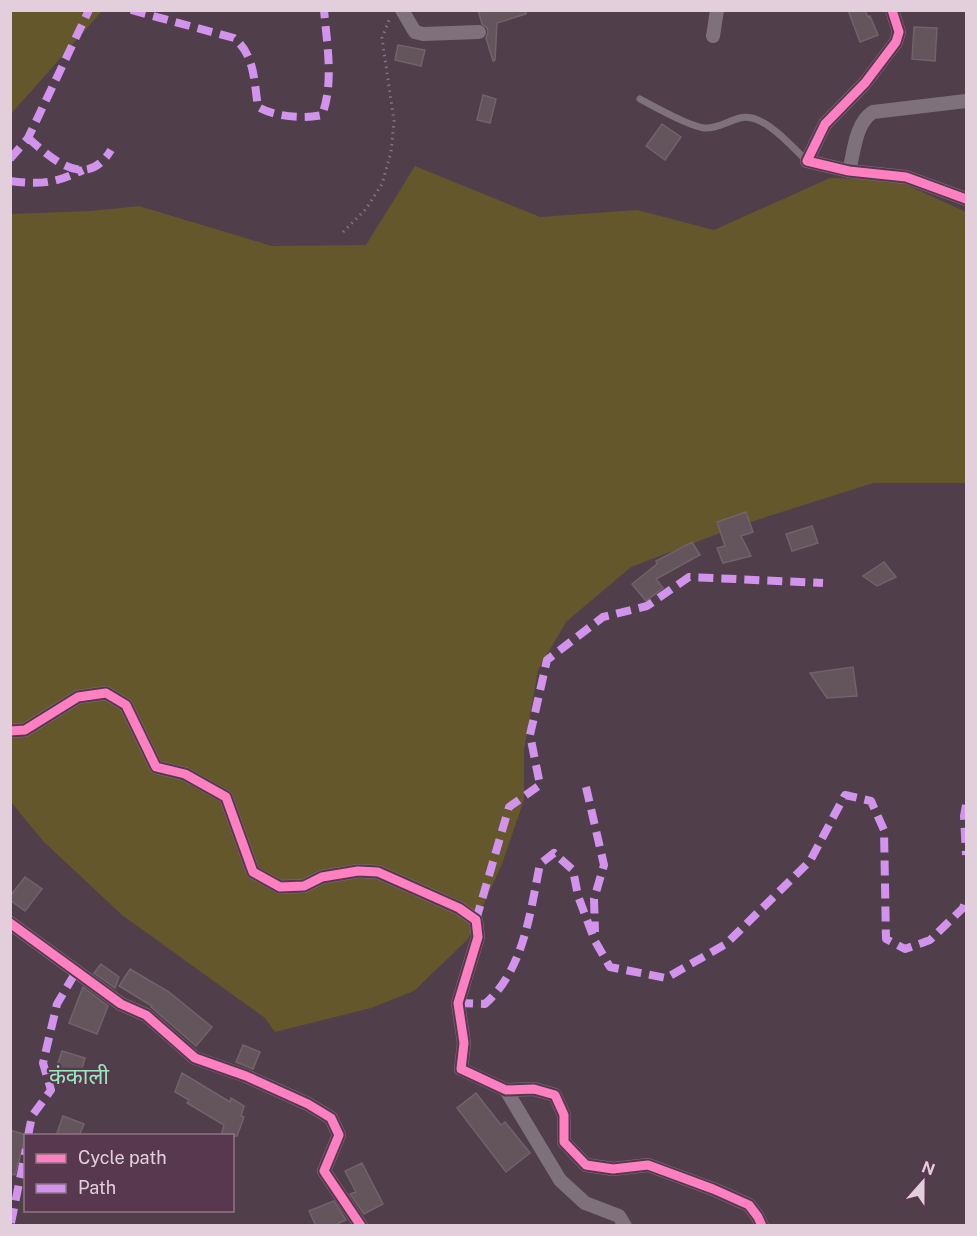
<svg xmlns="http://www.w3.org/2000/svg" width="977" height="1236" viewBox="0 0 977 1236" font-family="'Public Sans','Noto Sans Devanagari',sans-serif">
  <rect width="100%" height="100%" fill="#503f4b"/>
  <path fill="#63572b" d="M11,10l91,1 -91,103 -1,-103z
    M415,166l125,51 97,-7 77,20 116,-52 66,2 70,32v271h-93l-132,42 -110,42 -65,55 -28,48 -14,80v50l-22,64 -34,75 -54,52 -43,17 -96,24 -10,-14 -143,-103 -78,-73 -33,-40 -1,-588 81,-3 48,-5 133,40 94,-1z"/>
  <path fill="#64545c" stroke="#72626a" stroke-width="1.5" d="M478,10h48v4l-29,9 -2,37 -2,1 -7,-23 2,-6 -1,-4 -5,-4z
    M848,10h17l3,7 2,-1 8,19 -18,7z
    M914,27l23,1 -2,33 -23,-2z
    M398,45l27,5 -4,16 -26,-6z
    M483,95l13,4 -6,24 -13,-3z
    M662,124l19,13 -16,23 -19,-14z
    M746,512l7,20 -12,4 10,20 -28,7 -6,-15 8,-2 -8,-24z
    M812,526l6,17 -26,8 -6,-17z
    M692,542l8,13 -44,24 7,9 -17,13 -14,-17 25,-20 -1,-3z
    M884,562l12,15 -19,9 -14,-10z
    M853,667l4,29 -30,2 -17,-25z
    M25,877l17,12 -17,22 -15,-11v-4z
    M101,964l18,13 -4,11 -21,-15z
    M130,969l39,23 43,35 -16,19 -45,-39 1,-1 -33,-20z
    M83,987l25,19 -11,28 -28,-11z
    M243,1045l17,7 -7,17 -17,-7z
    M62,1051l23,7 -5,18 -24,-7z
    M182,1073l48,29 1,-4 13,8 -3,10 3,1 -7,19h-16l3,-11 -37,-22 2,-3 -14,-8z
    M476,1093l25,32 4,-3 25,31 -24,19 -49,-64z
    M63,1116l21,8 -5,12h-23z
    M10,1130l16,5 -11,40 -5,-1z
    M362,1163l21,41 -19,10 -14,-20 6,-2 -11,-21z
    M334,1201l12,19 -13,6h-17l-7,-15z"/>
  <g fill="none" stroke-linecap="round" stroke-linejoin="round">
    <path stroke="#81757d" stroke-width="3" stroke-dasharray="1.5 4.5" stroke-linecap="butt" d="M343,232l23,-23 16,-25 9,-32 3,-31 -12,-83 8,-20"/>
    <path stroke="#7f717b" stroke-width="7" d="M640,99c15,8 48,27 64,29 13,1 24,-7 36,-10 23,-6 51,28 67,43"/>
    <path stroke="#7f717b" stroke-width="14" d="M402,10l13,22 8,2 56,-2
      M892,10l7,22 -3,10 -31,41 -40,41 -18,37 42,10 57,6 60,22
      M713,36l4,-26
      M849,171c5,-18 6,-48 24,-59l93,-11
      M10,731l15,-1 53,-33 28,-4 20,12 30,62 29,7 41,23 27,75 27,15 24,-1 18,-9 36,-6 20,1 81,36 17,12 2,17 -20,66 6,40 -3,26 45,21 28,-1 21,6 9,20v27l22,23 27,4 35,-4 65,24 36,16 9,12 4,9
      M10,923l111,81 25,11 49,43 51,18 62,28 23,14 8,17 -15,36 37,55
      M506,1090l54,90 25,23 34,13 6,10"/>
    <path stroke="#d193ec" stroke-width="8" stroke-dasharray="15 8" stroke-linecap="butt" d="M131,10l103,28c21,17 20,44 24,69 17,10 45,12 64,8 12,-31 5,-71 2,-105
      M28,138c24,21 58,53 83,12
      M10,159l18,-21 61,-128
      M10,181c31,4 45,2 73,-11
      M586,787l18,78 -10,34 1,33
      M966,805l-2,11 2,39
      M476,920l33,-113 31,-22 -10,-50 17,-75 56,-43 44,-11 42,-29 134,6
      M458,1003l27,1c39,-35 45,-91 55,-140l14,-11 19,17 5,26 17,45 15,26 56,11 60,-34 84,-83 35,-66 26,6 13,29 2,109 19,10 25,-9 33,-32 3,-9
      M28,1136l4,-20 19,-26 -8,-27 14,-59 20,-34
      M11,1223l15,-74"/>
    <defs>
      <path id="cycleway" d="M892,10l7,22 -3,10 -31,41 -40,41 -18,37 42,10 57,6 60,22
        M10,731l15,-1 53,-33 28,-4 20,12 30,62 29,7 41,23 27,75 27,15 24,-1 18,-9 36,-6 20,1 81,36 17,12 2,17 -20,66 6,40 -3,26 45,21 28,-1 21,6 9,20v27l22,23 27,4 35,-4 65,24 36,16 9,12 4,9
        M10,923l111,81 25,11 49,43 51,18 62,28 23,14 8,17 -15,36 37,55"/>
    </defs>
    <use href="#cycleway" stroke="#57384e" stroke-width="13"/>
    <use href="#cycleway" stroke="#ff80c0" stroke-width="9"/>
  </g>
  <g text-anchor="middle" stroke-width="4.5" stroke-linejoin="round" paint-order="stroke">
    <g font-size="22" fill="#9ae9bc" stroke="#57384e">
      <text x="79" y="1084">कंकाली</text>
    </g>
  </g>
  <rect width="977" height="1236" fill="none" stroke="#e3cfdc" stroke-width="24"/>
  <rect x="24" y="1134" width="210" height="78" fill="#57384e" stroke="#8f7487" stroke-width="1.5"/>
  <rect x="36" y="1154" width="30" height="9" fill="#ff80c0" stroke="#8f7487" stroke-width="1.5"/>
  <text x="78" y="1164" font-size="18" fill="#e3cfdc">Cycle path</text>
  <rect x="36" y="1184" width="30" height="9" fill="#d193ec" stroke="#8f7487" stroke-width="1.5"/>
  <text x="78" y="1194" font-size="18" fill="#e3cfdc">Path</text>
  <g transform="translate(923 1182) rotate(21)" stroke="#57384e" stroke-width="4.5" paint-order="stroke">
  <path d="M0-4.5L10 22L0 15L-10 22Z" fill="#e3cfdc"/>
  <text y="-9" font-size="16" font-weight="bold" text-anchor="middle" fill="#e3cfdc">N</text>
  </g>
</svg>
